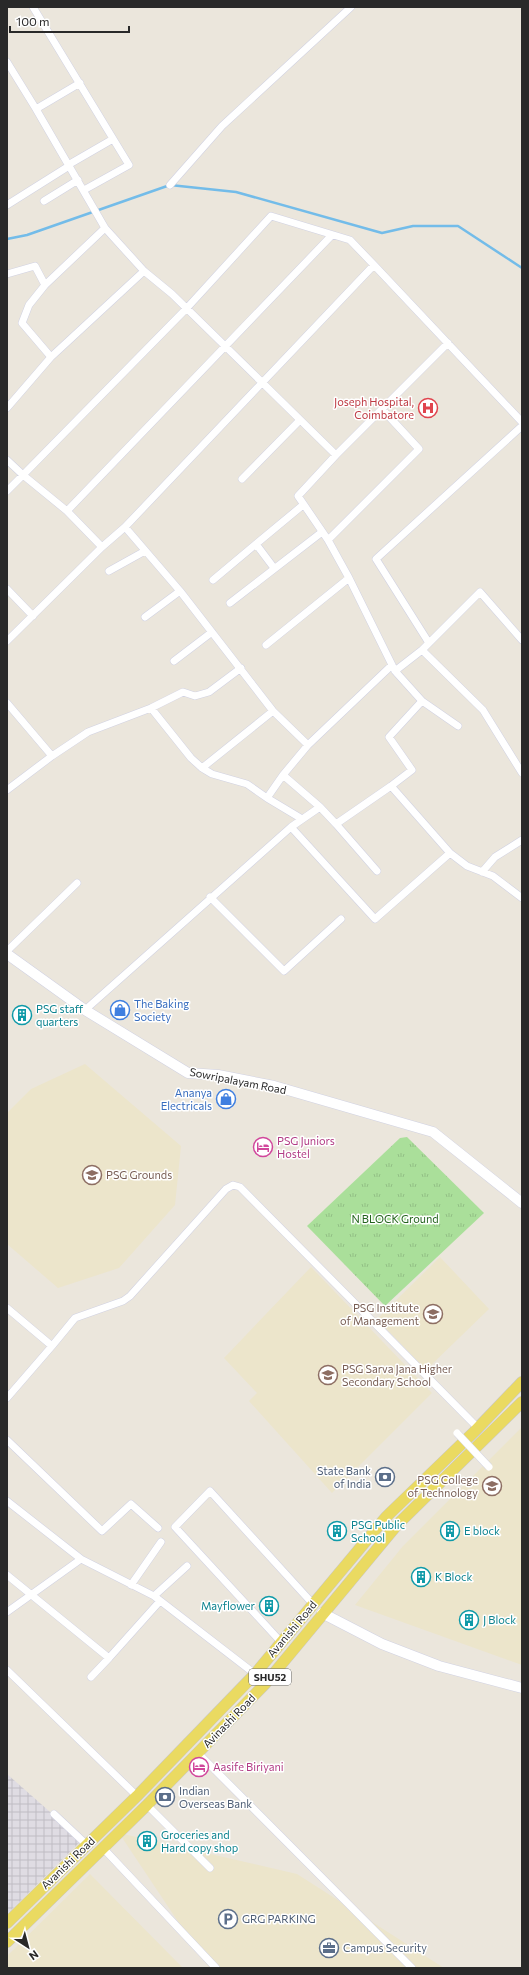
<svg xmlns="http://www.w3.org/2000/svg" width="529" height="1975" viewBox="0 0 529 1975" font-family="Commissioner,sans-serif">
  <defs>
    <pattern id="industrial-grid" width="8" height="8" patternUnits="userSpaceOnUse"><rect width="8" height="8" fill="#dfdce3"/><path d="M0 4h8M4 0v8" fill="none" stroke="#bfbdc3"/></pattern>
    <pattern id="park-tufts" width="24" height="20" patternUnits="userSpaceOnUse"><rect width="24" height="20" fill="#aadf9a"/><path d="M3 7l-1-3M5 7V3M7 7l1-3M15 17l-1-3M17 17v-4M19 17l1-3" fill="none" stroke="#92bf85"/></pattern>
  </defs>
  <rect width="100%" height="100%" fill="#ebe6dc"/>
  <path fill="url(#industrial-grid)" d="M7,1774l75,66 -75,74z"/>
  <path fill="#ece5cb" d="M85,1064l96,82 -6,59 -56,63 -61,20 -51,-44v-131l24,-24z
    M440,1257l49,52 -63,61 -49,-51z
    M311,1267l121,126 -100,100 -83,-92 8,-8 -33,-35z
    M522,1427v238l-167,-60 48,-59z
    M119,1833l178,41 147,94h-235z
    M90,1874l93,94h-176v-12z"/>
  <path fill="url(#park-tufts)" d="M407,1137l77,76 -99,93 -78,-80 93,-88z"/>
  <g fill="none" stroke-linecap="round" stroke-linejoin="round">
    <path stroke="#73bce9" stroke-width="2.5" d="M7,239l20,-4 143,-50 66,7 146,41 31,-7h45l64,42"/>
    <defs>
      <path id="street" d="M33,7l96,158 -45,25
        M7,62l29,47 69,119
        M36,109l44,-26
        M68,165l45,-26
        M170,185l52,-59 129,-119
        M44,201l34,-21
        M7,205l62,-39
        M374,265l-249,262 -23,20 -35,-36 -44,-36 163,-166 85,-93 79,24 24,25 148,157
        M7,274l28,-8 10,19
        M51,357l93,-86
        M7,408l44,-51 -29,-34 7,-18 16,-20 60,-57 39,43 28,23 164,161 -38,41 30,44 21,38 46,93 27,-21
        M336,455l112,-112
        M7,460l16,15 -16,16
        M242,479l58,-59
        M67,511l265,-276
        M125,527l55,64 93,120 35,34 84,-80
        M328,540l91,-91 -37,-40
        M256,544l47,-39
        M109,571l36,-20
        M213,580l43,-36 18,24
        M7,589l26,27
        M230,603l92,-71
        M145,617l35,-26
        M522,640l-42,-48 -58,58 61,60 39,63
        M7,641l95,-94
        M429,643l-53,-84 146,-133
        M266,645l83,-67
        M174,661l38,-29
        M395,671l27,30 36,25
        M7,703l45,53 -45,34
        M151,708l40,50 11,10
        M273,711l-71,57 10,6 35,10 20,14 35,21
        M308,745l-25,30 37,32
        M52,756l36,-24 63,-24 32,-16 12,4 14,-4 32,-24
        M391,786l21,-16 -23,-33 33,-36
        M267,798l16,-23
        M336,824l41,47
        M291,827l84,92 75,-66
        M482,872l13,-15 27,-17
        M210,897l74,74 57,-52
        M7,951l70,-68
        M85,1010l206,-183 29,-20 16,17 55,-38 59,67 17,13 26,10 29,22
        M7,1308l45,38
        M7,1398l45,-52 23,-28 48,-17 7,-5 96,-107 7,-4 7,2 238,241
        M7,1440l95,91 29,-27 27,24
        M7,1501l74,58
        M7,1575l102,83 51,-57
        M131,1585l30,-43
        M154,1596l33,-30
        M7,1612l74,-53 73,37 101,78
        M281,1642l-106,-115 35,-36 103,113
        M7,1670l130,126
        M91,1677l18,-19
        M198,1753l214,215
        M147,1805l63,63
        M54,1814l33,31
        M103,1848l113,120"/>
      <path id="secondary" d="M7,954l78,56 103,63 30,2 56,11 159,46 89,71
        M322,1613l60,31 57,22 83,22"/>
      <path id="primary" d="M7,1923l130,-127 118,-122 131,-157 88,-85 48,-50
        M7,1942l140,-137 118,-121 132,-159 125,-123"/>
    </defs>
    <use href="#street" stroke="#d1d2e2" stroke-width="8"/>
    <use href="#secondary" stroke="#d1d2e2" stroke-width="11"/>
    <use href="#primary" stroke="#c7c7c7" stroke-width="12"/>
    <use href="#street" stroke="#fff" stroke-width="7"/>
    <use href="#secondary" stroke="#fff" stroke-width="10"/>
    <use href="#primary" stroke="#eada61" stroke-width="11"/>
    <defs>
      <path id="street-bridge" d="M457,1433l32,34"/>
    </defs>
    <use href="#street-bridge" stroke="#d1d2e2" stroke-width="8" stroke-linecap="butt"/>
    <use href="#street-bridge" stroke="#fff" stroke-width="7"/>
  </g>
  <defs>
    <symbol id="hospital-ring" viewBox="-11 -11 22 22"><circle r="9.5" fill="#fff" stroke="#e0444e" stroke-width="1.5"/><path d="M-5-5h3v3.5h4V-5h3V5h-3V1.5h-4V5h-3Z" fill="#e0444e"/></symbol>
    <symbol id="shop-ring" viewBox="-11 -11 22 22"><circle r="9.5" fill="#fff" stroke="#3f7fe0" stroke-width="1.5"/><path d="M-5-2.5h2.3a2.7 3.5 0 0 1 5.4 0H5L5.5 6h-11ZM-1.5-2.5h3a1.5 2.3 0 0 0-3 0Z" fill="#3f7fe0"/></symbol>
    <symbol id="building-ring" viewBox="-11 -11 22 22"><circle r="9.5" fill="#fff" stroke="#0f9aa8" stroke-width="1.5"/><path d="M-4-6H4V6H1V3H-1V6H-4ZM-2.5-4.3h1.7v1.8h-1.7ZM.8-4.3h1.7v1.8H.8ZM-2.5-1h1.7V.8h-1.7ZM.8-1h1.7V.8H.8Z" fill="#0f9aa8"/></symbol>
    <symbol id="hotel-ring" viewBox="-11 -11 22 22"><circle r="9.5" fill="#fff" stroke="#d1479c" stroke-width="1.5"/><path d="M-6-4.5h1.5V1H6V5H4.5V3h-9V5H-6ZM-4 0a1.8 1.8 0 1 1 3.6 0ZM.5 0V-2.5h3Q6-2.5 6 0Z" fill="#d1479c"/></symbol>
    <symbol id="university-ring" viewBox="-11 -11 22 22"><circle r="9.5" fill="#fff" stroke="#8d6e63" stroke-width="1.5"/><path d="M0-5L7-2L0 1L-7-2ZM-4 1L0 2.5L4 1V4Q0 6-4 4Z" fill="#8d6e63"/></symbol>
    <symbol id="school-ring" viewBox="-11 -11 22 22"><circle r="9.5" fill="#fff" stroke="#8d6e63" stroke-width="1.5"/><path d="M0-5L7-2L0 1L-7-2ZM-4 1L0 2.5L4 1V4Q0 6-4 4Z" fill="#8d6e63"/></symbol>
    <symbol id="bank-ring" viewBox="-11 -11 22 22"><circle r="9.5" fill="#fff" stroke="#5c6f8a" stroke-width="1.5"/><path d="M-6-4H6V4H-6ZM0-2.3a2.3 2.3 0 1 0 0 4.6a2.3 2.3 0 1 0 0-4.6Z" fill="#5c6f8a"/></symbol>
    <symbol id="parking-ring" viewBox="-11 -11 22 22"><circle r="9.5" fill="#fff" stroke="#5c6f8a" stroke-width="1.5"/><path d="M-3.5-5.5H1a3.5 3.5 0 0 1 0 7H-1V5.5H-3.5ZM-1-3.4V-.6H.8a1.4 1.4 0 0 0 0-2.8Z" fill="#5c6f8a"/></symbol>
    <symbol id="office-ring" viewBox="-11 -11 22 22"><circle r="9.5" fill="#fff" stroke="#5c6f8a" stroke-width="1.5"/><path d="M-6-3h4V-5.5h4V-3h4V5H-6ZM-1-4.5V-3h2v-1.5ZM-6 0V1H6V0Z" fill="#5c6f8a"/></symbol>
  </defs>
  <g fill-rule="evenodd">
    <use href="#hospital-ring" x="417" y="397" width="22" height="22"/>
    <use href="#shop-ring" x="109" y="999" width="22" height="22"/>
    <use href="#building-ring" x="11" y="1004" width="22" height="22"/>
    <use href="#shop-ring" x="215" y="1088" width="22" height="22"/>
    <use href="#hotel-ring" x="252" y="1136" width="22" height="22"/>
    <use href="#university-ring" x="81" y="1164" width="22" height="22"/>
    <use href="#university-ring" x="422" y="1303" width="22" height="22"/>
    <use href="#school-ring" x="317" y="1364" width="22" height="22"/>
    <use href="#bank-ring" x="374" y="1466" width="22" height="22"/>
    <use href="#university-ring" x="481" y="1475" width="22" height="22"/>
    <use href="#building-ring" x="326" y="1520" width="22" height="22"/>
    <use href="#building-ring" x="439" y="1520" width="22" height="22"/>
    <use href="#building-ring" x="410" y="1566" width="22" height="22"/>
    <use href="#building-ring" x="258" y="1595" width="22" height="22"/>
    <use href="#building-ring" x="458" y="1609" width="22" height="22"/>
    <use href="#hotel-ring" x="188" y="1756" width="22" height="22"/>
    <use href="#bank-ring" x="154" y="1786" width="22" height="22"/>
    <use href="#building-ring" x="136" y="1830" width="22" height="22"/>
    <use href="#parking-ring" x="217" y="1908" width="22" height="22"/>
    <use href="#office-ring" x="318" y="1937" width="22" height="22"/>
  </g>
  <g text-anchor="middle" stroke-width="3" stroke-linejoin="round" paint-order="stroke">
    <rect fill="#fff" stroke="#696969" stroke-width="1" x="249" y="1669" width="42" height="16" rx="3"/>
    <g font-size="10" font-weight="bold" fill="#292929">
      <text x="270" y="1681">SHU52</text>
    </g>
    <g font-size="11" fill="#be3a42" stroke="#fff" text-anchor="end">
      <text x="414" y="406">Joseph Hospital,<tspan x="414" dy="13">Coimbatore</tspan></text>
    </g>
    <g font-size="11" fill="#366cbe" stroke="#fff" text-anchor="start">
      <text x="134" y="1008">The Baking<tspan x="134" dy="13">Society</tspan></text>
      <text x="212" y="1097" text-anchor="end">Ananya<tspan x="212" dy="13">Electricals</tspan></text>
    </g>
    <g font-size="11" fill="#0d838f" stroke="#fff" text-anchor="start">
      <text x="36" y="1013">PSG staff<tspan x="36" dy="13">quarters</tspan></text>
      <text x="351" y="1529">PSG Public<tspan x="351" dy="13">School</tspan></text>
      <text x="464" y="1535">E block</text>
      <text x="435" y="1581">K Block</text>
      <text x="255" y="1610" text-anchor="end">Mayflower</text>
      <text x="483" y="1624">J Block</text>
      <text x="161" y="1839">Groceries and<tspan x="161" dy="13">Hard copy shop</tspan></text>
    </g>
    <g font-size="11" fill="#292929" stroke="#fff">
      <text transform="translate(238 1081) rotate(11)" y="4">Sowripalayam Road</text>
      <text transform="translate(292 1629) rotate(-50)" y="4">Avanishi Road</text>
      <text transform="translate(229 1721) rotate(-46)" y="4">Avinashi Road</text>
      <text transform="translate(68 1863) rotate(-44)" y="4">Avanishi Road</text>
    </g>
    <g font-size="11" fill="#b23c85" stroke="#fff" text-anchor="start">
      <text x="277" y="1145">PSG Juniors<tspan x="277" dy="13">Hostel</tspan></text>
      <text x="213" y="1771">Aasife Biriyani</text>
    </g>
    <g font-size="11" fill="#785e54" stroke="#fff" text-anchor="start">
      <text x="106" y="1179">PSG Grounds</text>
      <text x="419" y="1312" text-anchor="end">PSG Institute<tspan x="419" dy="13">of Management</tspan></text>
      <text x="342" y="1373">PSG Sarva Jana Higher<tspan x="342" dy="13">Secondary School</tspan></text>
      <text x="478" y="1484" text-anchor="end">PSG College<tspan x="478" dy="13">of Technology</tspan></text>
    </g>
    <g font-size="11" fill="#23631d" stroke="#fff">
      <text x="395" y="1223">N BLOCK Ground</text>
    </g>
    <g font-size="11" fill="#4e5e75" stroke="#fff" text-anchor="start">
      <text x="371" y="1475" text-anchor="end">State Bank<tspan x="371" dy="13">of India</tspan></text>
      <text x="179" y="1795">Indian<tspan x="179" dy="13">Overseas Bank</tspan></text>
      <text x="242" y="1923">GRG PARKING</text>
      <text x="343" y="1952">Campus Security</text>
    </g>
  </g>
  <rect width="529" height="1975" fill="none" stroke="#292929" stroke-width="16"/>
  <g transform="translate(28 1947) rotate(144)" stroke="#ffffff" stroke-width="3" paint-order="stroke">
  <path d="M0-3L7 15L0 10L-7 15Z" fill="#292929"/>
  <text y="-6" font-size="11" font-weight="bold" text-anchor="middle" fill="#292929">N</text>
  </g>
  <path d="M10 26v6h119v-6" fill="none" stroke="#292929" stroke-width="2"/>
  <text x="16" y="26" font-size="12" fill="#292929" stroke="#ffffff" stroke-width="3" paint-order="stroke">100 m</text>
</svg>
